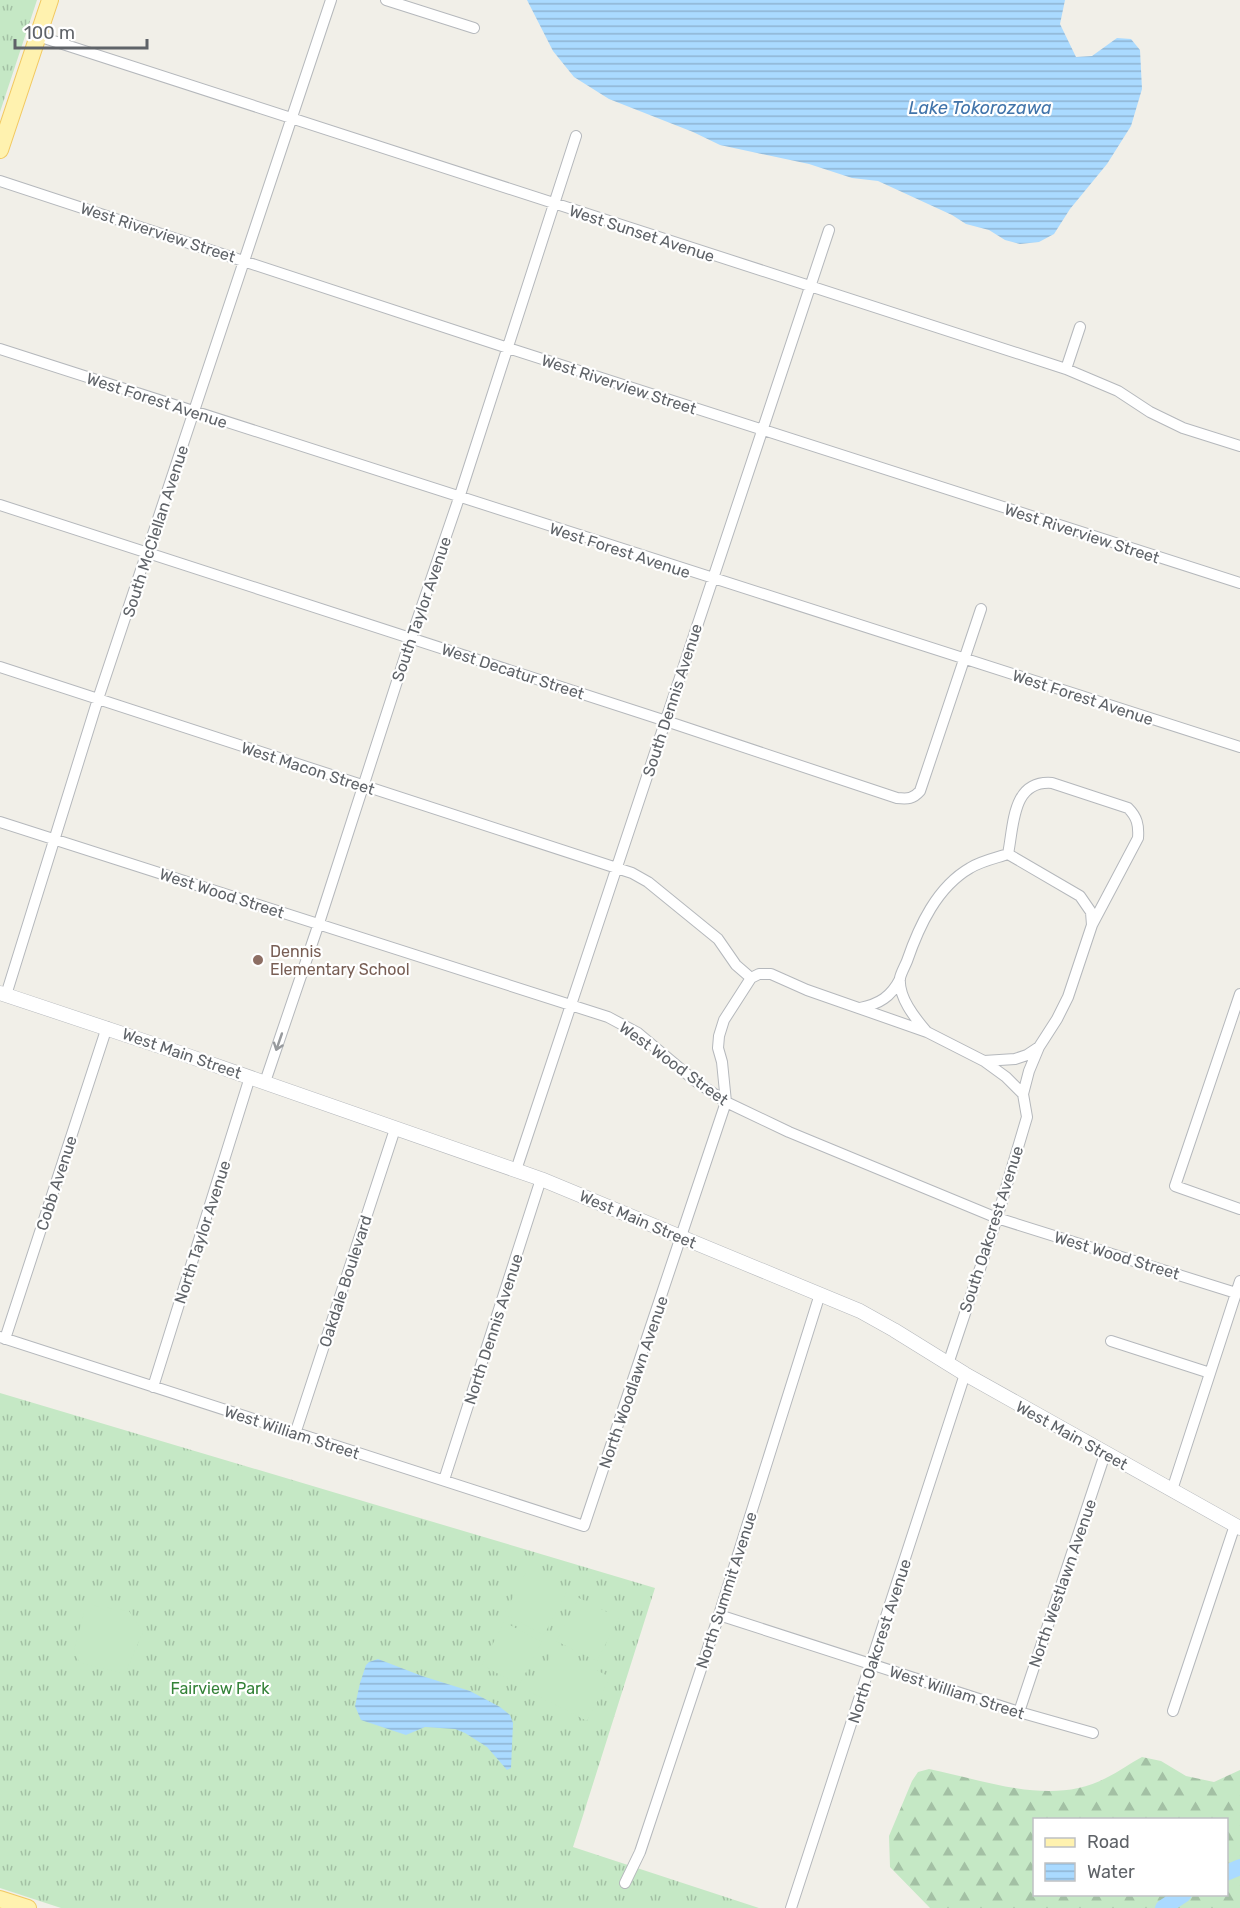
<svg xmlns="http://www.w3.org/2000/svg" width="1240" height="1908" viewBox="0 0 1240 1908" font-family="Rubik,sans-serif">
  <defs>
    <pattern id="grass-tufts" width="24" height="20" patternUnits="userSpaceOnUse" patternTransform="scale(1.5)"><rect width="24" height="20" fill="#c5e8c5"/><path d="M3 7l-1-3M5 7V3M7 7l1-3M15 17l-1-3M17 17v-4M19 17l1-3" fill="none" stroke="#a3c0a4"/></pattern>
    <pattern id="forest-firs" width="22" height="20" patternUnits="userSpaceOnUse" patternTransform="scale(1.5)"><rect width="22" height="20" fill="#c5e8c5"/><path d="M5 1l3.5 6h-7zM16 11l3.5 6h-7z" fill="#a3c0a4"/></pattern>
    <pattern id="water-rules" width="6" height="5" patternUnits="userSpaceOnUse" patternTransform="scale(1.5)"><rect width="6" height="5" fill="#aadaff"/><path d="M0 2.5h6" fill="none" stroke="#8eb4d2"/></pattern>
  </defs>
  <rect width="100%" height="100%" fill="#f1efe8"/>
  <path fill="url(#grass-tufts)" d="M0,0h37l-37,112z
    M0,1393l655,195 -82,259 186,61h-698l-61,-20z"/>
  <path fill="url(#forest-firs)" fill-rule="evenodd" d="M1142,1757l19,4 25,15 28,6 26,-12v138h-310l-40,-41 -1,-31 23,-55 6,-9 11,-3c55,11 123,38 177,9 13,-6 24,-15 36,-21zM1034,1820h192v74h-192z"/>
  <path fill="#c5e8c5" d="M527,1571l40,20 -23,44 -40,-21z
    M579,1598l40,20 -22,43 -41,-20z
    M90,1605l39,6 14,21 -18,42 -44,-11 -8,-10 12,-43z
    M504,1622l38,20 -23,43 -37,-20z
    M554,1649l56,28 -23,44 -55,-28z"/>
  <path fill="url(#water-rules)" d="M527,0h538l-5,24 16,33 16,-1 25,-18 14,1 9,11 2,39 -11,37 -24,38 -37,45 -16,25 -15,8 -19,2 -15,-4 -16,-10 -23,-6 -14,-9 -74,-34 -26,-3 -43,-14 -89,-19 -27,-13 -84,-33 -35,-22 -21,-26z
    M378,1659l44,17 48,15 30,16 10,8 3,8 -2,45 -4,2 -20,-23 -22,-14 -10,-4 -30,-2 -19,8 -45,-15 -6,-14 5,-23 6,-18 3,-3z"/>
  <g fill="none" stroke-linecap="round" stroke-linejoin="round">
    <path stroke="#aadaff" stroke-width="16" d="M1226,1873l14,-6
      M1163,1908l21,-14"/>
    <defs>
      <path id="minor" d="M386,0l88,28
        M38,36l1028,333 52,22 32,21 33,16 57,18
        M0,181l508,167 732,235
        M0,349c413,135 827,265 1240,398
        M1066,369l14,-42
        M0,505l666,216 231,77c11,1 16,1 23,-7l61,-182
        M0,667l632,206 16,9 70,57 18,26 15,13 8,-4h12l36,16 120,42 57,29 31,-2 12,-4 12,-8
        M0,822l608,195 30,16 56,47 32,22 63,30 208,86 239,75
        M1008,854c6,-30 4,-74 44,-71l76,25c9,9 11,17 10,30l-46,87
        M1240,994l-65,192 65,23
        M6,995l92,-296 233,-699
        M860,1008c19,-4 31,-11 40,-29
        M926,1031c-11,-13 -28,-34 -26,-53 1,-5 5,-12 7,-17 12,-35 30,-74 63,-93 11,-7 26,-10 38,-14l72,42 11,16 1,13 -24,72 -11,22 -18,28 -10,24 -6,23 4,23 -30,101 -49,146
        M984,1061l22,16 17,17
        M265,1082l54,-159 92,-285 48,-140 117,-362
        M516,1170l313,-940
        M0,1337l584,189 142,-424 -4,-40 -4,-14 1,-12 5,-16 27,-42
        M5,1339l102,-312
        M1111,1341l99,32
        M153,1387l97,-310
        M295,1434l100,-305
        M444,1480l97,-301
        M1172,1490l68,-209
        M719,1615l300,97 74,21
        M1173,1711l62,-186
        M1019,1712l86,-258
        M625,1883l15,-31 79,-237 101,-321
        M791,1908l174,-534"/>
      <path id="tertiary" d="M0,993l177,59 364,127 319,132 34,19 71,44 275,154"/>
      <path id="primary" d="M0,150l50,-150
        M0,1899l28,9"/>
    </defs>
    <use href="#minor" stroke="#b5b8bc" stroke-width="12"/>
    <use href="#tertiary" stroke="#b5b8bc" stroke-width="15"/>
    <use href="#primary" stroke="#f2c960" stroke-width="18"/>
    <use href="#minor" stroke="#fff" stroke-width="10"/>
    <use href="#tertiary" stroke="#fff" stroke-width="14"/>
    <use href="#primary" stroke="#fff2af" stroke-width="16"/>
  </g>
  <defs><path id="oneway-shaft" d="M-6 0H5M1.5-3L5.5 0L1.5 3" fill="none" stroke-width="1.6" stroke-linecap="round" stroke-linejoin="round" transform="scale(1.5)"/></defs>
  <use stroke="#979a9d" href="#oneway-shaft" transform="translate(279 1042) rotate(109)"/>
  <circle fill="#8d6e63" stroke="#fff" stroke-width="2" cx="258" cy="960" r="6"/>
  <g text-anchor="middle" stroke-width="4.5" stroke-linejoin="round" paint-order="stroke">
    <g font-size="16" fill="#5f6368" stroke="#fff">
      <text transform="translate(158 232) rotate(18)" y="6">West Riverview Street</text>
      <text transform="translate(642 233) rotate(18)" y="6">West Sunset Avenue</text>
      <text transform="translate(619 384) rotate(18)" y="6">West Riverview Street</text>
      <text transform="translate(157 400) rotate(18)" y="6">West Forest Avenue</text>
      <text transform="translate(155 531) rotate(-72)" y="6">South McClellan Avenue</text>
      <text transform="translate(1082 533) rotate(18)" y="6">West Riverview Street</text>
      <text transform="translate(620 550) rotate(18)" y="6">West Forest Avenue</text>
      <text transform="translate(421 609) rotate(-71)" y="6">South Taylor Avenue</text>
      <text transform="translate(513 671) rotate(18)" y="6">West Decatur Street</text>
      <text transform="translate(1083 697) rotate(18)" y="6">West Forest Avenue</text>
      <text transform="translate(672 700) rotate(-72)" y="6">South Dennis Avenue</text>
      <text transform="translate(308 768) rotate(18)" y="6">West Macon Street</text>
      <text transform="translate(222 893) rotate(18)" y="6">West Wood Street</text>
      <text transform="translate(182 1053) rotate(19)" y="6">West Main Street</text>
      <text transform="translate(674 1063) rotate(36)" y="6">West Wood Street</text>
      <text transform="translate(56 1183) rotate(-72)" y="6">Cobb Avenue</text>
      <text transform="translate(638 1219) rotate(23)" y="6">West Main Street</text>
      <text transform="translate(991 1229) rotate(-72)" y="6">South Oakcrest Avenue</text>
      <text transform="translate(202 1232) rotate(-72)" y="6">North Taylor Avenue</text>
      <text transform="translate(1117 1255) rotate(17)" y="6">West Wood Street</text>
      <text transform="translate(345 1281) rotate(-72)" y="6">Oakdale Boulevard</text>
      <text transform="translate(493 1329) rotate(-72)" y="6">North Dennis Avenue</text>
      <text transform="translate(633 1382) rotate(-71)" y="6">North Woodlawn Avenue</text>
      <text transform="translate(292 1432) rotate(18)" y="6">West William Street</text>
      <text transform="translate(1072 1435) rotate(29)" y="6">West Main Street</text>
      <text transform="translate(1062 1583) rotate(-71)" y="6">North Westlawn Avenue</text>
      <text transform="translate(726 1590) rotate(-72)" y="6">North Summit Avenue</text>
      <text transform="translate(879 1641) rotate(-72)" y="6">North Oakcrest Avenue</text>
      <text transform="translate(957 1692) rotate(18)" y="6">West William Street</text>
    </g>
    <g font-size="16" fill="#785e54" stroke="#fff" text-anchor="start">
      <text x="270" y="957">Dennis<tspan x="270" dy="18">Elementary School</tspan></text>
    </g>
    <g font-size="16" fill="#348238" stroke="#fff">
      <text x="220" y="1694">Fairview Park</text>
    </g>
    <g font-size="18" font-style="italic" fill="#4174aa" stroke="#fff">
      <text x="980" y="114">Lake Tokorozawa</text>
    </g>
  </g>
  <rect x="1033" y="1818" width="195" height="78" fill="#ffffff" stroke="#bfc1c3" stroke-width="1.5"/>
  <rect x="1045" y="1838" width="30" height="9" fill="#fff2af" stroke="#bfc1c3" stroke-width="1.5"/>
  <text x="1087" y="1848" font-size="18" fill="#5f6368">Road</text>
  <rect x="1045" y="1863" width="30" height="18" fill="url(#water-rules)" stroke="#bfc1c3" stroke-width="1.5"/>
  <text x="1087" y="1878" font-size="18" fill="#5f6368">Water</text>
  <path d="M15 39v9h132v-9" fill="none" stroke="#5f6368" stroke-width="3"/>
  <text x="24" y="39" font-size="18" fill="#5f6368" stroke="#ffffff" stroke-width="4.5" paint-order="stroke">100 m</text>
</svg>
